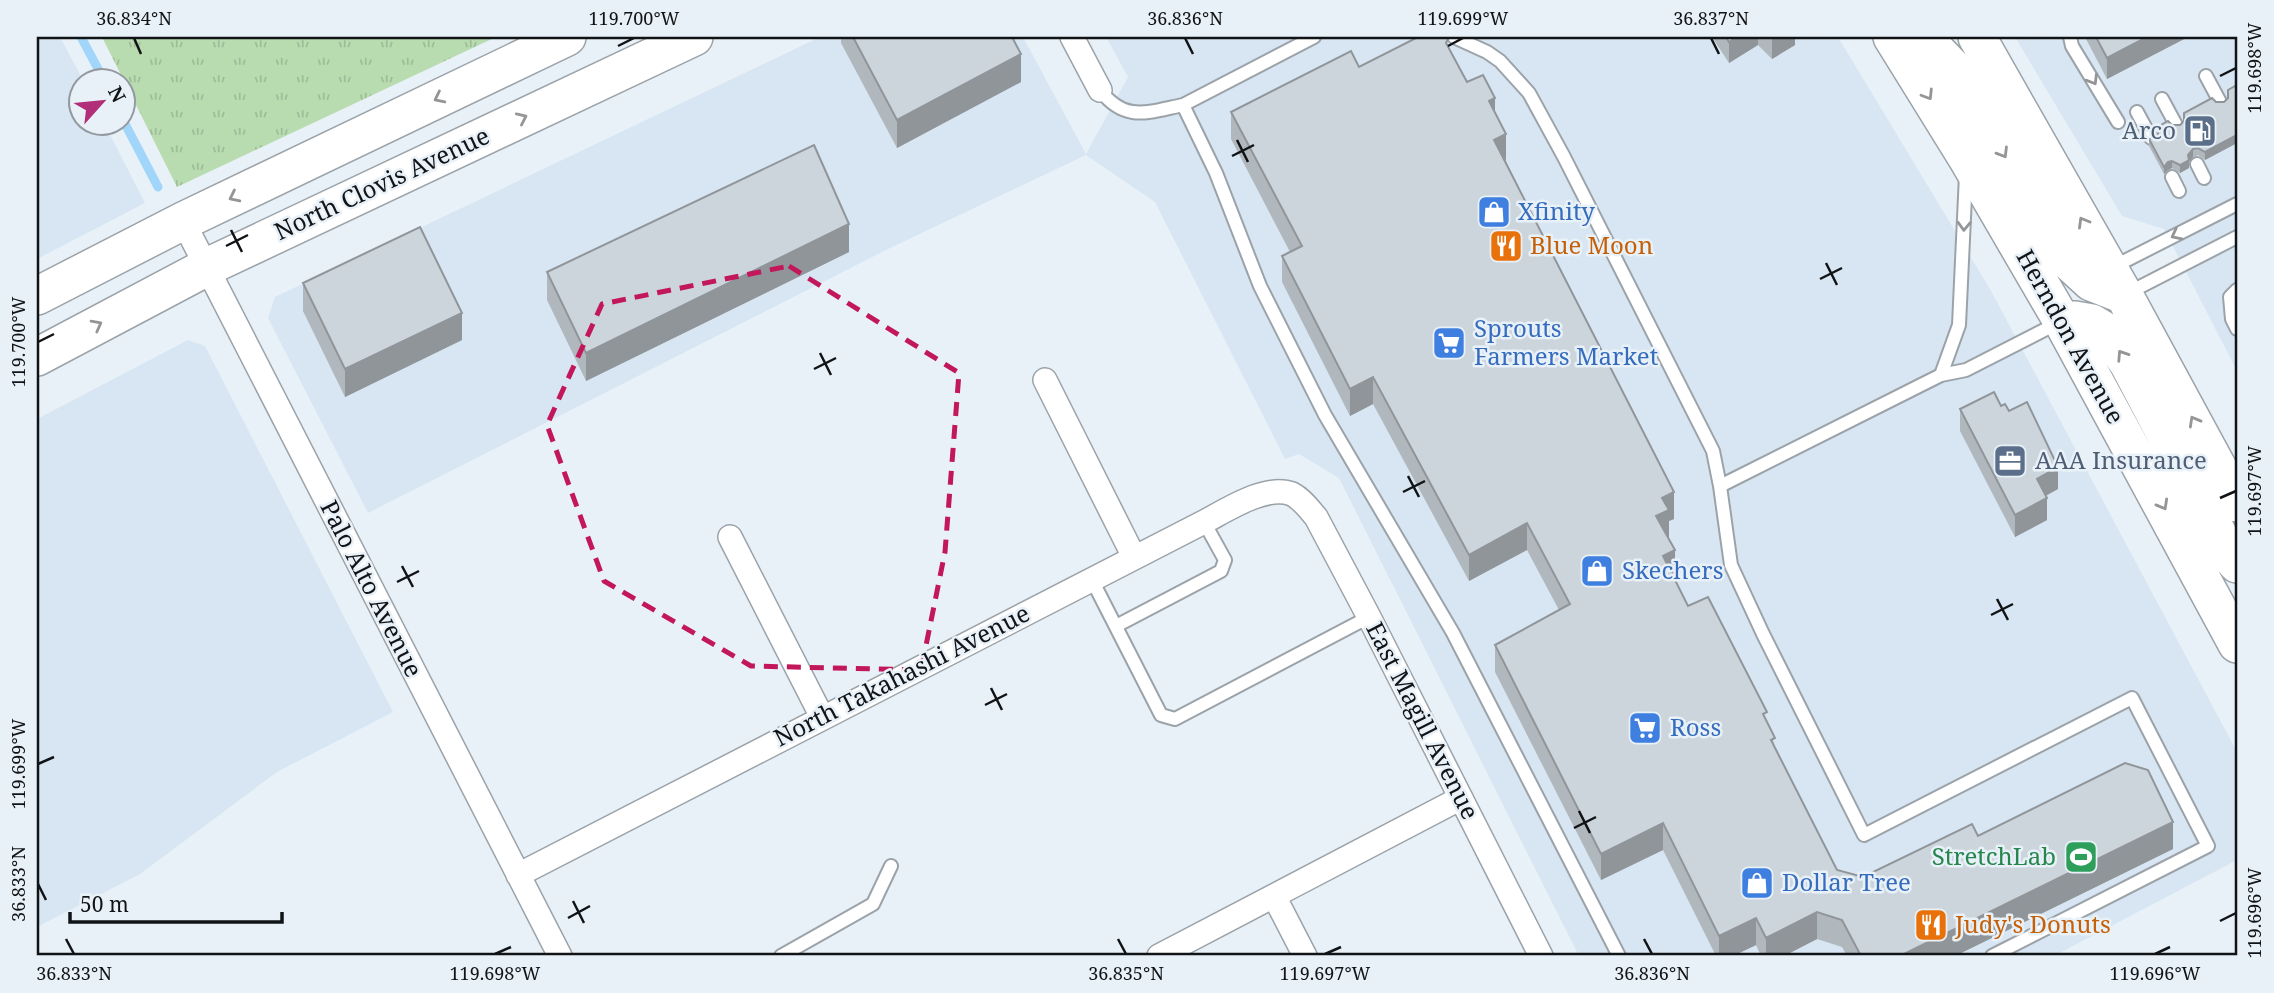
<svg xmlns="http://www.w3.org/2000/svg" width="2274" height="993" viewBox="0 0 2274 993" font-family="'Noto Serif',serif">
  <defs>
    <pattern id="grass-tufts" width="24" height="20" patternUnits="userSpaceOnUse" patternTransform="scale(1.75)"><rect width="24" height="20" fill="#b8dcb0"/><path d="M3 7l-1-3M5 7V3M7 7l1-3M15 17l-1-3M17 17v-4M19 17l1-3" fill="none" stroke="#9dbc97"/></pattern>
  </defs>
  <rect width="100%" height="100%" fill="#e9f1f8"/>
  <path fill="#d7e6f2" d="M37,37h23l23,43h-3v42l24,1 41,80 -108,56z
    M820,37h203l63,117 42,-77 -22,-40h732l152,252 247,463v108l-183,96h-475l-240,-478 -40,-24 -14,5 -130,-257 -69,-47 -198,94 -520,264 -100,-195 7,-21z
    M2015,37h222v334l-73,-142 -42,-13z
    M188,340l17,6 188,366 -116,60 -137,102 -103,53v-508z"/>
  <path fill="url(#grass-tufts)" d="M102,37h394l-319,150z"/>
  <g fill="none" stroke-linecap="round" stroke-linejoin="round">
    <path stroke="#a1d6fa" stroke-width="9" d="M81,37l23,43
      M122,118l36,69"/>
    <defs>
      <path id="lane" d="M1454,37l33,15 13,9 29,32 35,64 149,294 7,35 11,79 32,69 101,201 268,-137 76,148 -216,110
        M2070,37l2,9 46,76
        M2206,76l14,26
        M1100,90c25,33 48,22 83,15l33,68 44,113 65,129 128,218 166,323
        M2162,99l14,26
        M1183,105l131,-68
        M2137,112l14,26
        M2197,164l7,14
        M2172,177l7,14
        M2113,267l124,-63
        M2237,290l-7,7 2,22 5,10
        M2128,293l109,-56
        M1941,375l18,-50 7,-150
        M1720,486l221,-111 25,-5 92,-47
        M1092,580l69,135 14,4 194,-102
        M1116,626l105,-55 4,-11 -21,-38
        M781,956l92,-52 18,-38"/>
      <path id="street" d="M1072,37l28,53
        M183,221l377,735
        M1045,380l89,177
        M730,537l92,180
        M518,875l686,-353c23,-12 62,-38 88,-28 10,5 17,15 24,23l53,100 172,339
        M1274,896l31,60
        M1159,956l302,-158"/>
      <path id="primary" d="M1892,37l75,121 95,163 175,323
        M1923,37l30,31 113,191 25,23 33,13
        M1977,37l147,258 113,208
        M37,296l146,-75 384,-184
        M2062,321l13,-1 17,3 15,9 21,31 101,192 8,9
        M37,357l170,-90 487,-230"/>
    </defs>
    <use href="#lane" stroke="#9ba3a9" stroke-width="16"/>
    <use href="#street" stroke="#9ba3a9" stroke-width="26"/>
    <use href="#primary" stroke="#9ba3a9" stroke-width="40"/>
    <use href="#lane" stroke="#fff" stroke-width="12"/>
    <use href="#street" stroke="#fff" stroke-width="23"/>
    <use href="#primary" stroke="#fff" stroke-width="37"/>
  </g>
  <path fill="#b0b7bd" d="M841,37h171l9,45 -124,66 -56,-105z
    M1712,37h83v8l-23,14 -14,-14 -29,18z
    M2085,37h103l-81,42z
    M1449,48l18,34 28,32 11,47 168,358 -5,2 -1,16 7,39 -2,1 15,29 79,116 8,25 62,123 26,7 115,-41 195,13 -218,107h-108l-5,-9 -25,-8 -33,17h-23l-5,-11 -23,11h-17l-53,-106 -62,30 -106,-208v-27l64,-35 -32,-60 -58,31 -96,-177 -23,12 -68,-134v-26l8,-4 -59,-113v-27l128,-45z
    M2237,85v58l-32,17 -7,-5 -5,2 -4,5v6l-9,5 -8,-5 -4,2 -4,4 -15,-28v-7l9,-3 14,-11h8l36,-23h8z
    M849,252l-263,129 -39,-81v-28z
    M303,283l159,57 -117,57 -42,-86z
    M2001,406l57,83 -12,7 1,24 -32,17 -55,-106v-22z"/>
  <path fill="#90959a" d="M1736,37h22v8l-29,18v-21z
    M1773,37h22v8l-23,14v-21z
    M2147,37h41l-81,42v-21z
    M1021,54v28l-124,66v-28z
    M1495,98v27l-6,-24z
    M1506,134v27l-12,-21z
    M2237,135v8l-32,17v-8z
    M2193,149v8l-4,5v6l-9,5v-8z
    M2172,161v7l-4,2 -4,4v-7l4,-5z
    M849,224v28l-263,129v-28z
    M462,313v27l-117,57v-28z
    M1373,377v27l-23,12v-27z
    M2058,467v22l-21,11v-21z
    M1674,492v27l-5,2v16l-13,6v-27l6,-18z
    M2047,498v22l-32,17v-22z
    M1527,523v27l-58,31v-26z
    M1675,550v26l-12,7v-27z
    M2173,822v27l-218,107h-55z
    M1663,823v27l-62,30v-26z
    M1817,912v27l-33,17h-18v-18z
    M1756,918v27l-23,11h-14v-20z"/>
  <path fill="#cdd5dc" stroke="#90959a" stroke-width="2" d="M853,37h159l9,17 -124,66z
    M1418,37h31l-3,6 21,39 16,-7 12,23 -6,3 17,33 -12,6 180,352 -12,6 7,12 -13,6 19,34 -12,6 25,50 20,-9 59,115 -4,2 12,24 -4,2 66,130 26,7 109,-53 6,12 147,-73 23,7 25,52 -273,134h-39l-19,-36 -25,-8 -51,26 -10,-20 -37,18 -56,-113 -62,31 -106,-209 75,-41 -43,-81 -58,32 -96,-178 -23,12 -68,-133 20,-10 -71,-134 120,-61 8,16z
    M1726,37h10l-7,5z
    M2096,37h51l-40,21z
    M2237,85v50l-32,17 -7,-4 -5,1 -5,6 1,5 -9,5 -8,-4 -4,1 -4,5 -15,-28 9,-3 1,-10 9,-5 4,4h8l4,-4v-8l28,-15 4,4h8l4,-4v-8z
    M814,145l35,79 -263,129 -39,-81z
    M420,227l42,86 -117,56 -42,-86z
    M1994,392l7,14 4,-2 4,7 18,-9 31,65 -21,12 10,19 -32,17 -55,-106z"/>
  <defs><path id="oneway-chevron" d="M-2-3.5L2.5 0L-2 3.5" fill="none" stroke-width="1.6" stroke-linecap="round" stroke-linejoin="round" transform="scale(1.75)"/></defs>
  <g stroke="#949597">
    <use href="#oneway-chevron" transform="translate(2093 80) rotate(59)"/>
    <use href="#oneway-chevron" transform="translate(1928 95) rotate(58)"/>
    <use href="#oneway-chevron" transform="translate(439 98) rotate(154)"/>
    <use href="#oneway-chevron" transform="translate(522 118) rotate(-25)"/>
    <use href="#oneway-chevron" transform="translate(2003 153) rotate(59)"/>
    <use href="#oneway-chevron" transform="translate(234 197) rotate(154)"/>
    <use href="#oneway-chevron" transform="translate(2083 222) rotate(-120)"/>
    <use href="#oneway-chevron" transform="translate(1964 226) rotate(92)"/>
    <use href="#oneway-chevron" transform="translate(2176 235) rotate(153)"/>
    <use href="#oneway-chevron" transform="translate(97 325) rotate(-28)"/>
    <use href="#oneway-chevron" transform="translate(2122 355) rotate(-123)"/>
    <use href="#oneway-chevron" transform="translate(2194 421) rotate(-119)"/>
    <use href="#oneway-chevron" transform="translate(2163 505) rotate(61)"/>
  </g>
  <path fill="none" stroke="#c2185b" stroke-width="5" stroke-dasharray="14 9" stroke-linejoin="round" d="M789,266l170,107 -14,179 -24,118 -170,-4 -147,-85 -57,-156 55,-121z"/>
  <path fill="none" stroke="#111417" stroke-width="2.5" d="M134,38l7,16M1185,38l8,16M1711,38l8,16M618,46l16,-8M1448,46l15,-8M2220,76l16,-8M1237,140l11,22M1232,156l22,-11M231,230l11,22M226,246l22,-11M1826,263l11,22M1820,279l22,-11M38,342l16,-8M820,353l11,22M814,369l22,-11M1408,476l11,21M1403,492l22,-11M2220,498l16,-7M402,566l11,21M397,582l22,-11M1997,599l11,21M1991,615l22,-11M991,688l11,22M985,705l22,-11M38,764l16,-7M1579,811l11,22M1574,828l22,-11M38,884l8,16M573,901l11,22M568,918l22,-12M2220,921l16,-8M66,939l8,15M1118,939l8,15M1644,939l8,15M495,954l16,-7M1325,954l16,-7M2155,954l15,-7"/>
  <defs>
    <symbol id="fuel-square" viewBox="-11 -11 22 22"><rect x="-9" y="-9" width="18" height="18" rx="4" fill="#5c6f8a" stroke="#e9f1f8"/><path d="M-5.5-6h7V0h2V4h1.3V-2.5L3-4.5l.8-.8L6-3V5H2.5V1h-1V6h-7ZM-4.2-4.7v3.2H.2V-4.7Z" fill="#fff"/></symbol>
    <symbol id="shop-square" viewBox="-11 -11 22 22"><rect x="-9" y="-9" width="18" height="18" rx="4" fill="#3f7fe0" stroke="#e9f1f8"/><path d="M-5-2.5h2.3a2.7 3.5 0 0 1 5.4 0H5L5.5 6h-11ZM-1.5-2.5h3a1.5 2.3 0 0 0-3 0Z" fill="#fff"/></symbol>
    <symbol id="restaurant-square" viewBox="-11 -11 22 22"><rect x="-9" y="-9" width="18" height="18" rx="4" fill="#e8710a" stroke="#e9f1f8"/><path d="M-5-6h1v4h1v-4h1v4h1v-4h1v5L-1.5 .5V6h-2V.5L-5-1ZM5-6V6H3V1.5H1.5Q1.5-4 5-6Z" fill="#fff"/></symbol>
    <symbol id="supermarket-square" viewBox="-11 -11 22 22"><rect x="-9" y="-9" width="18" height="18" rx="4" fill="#3f7fe0" stroke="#e9f1f8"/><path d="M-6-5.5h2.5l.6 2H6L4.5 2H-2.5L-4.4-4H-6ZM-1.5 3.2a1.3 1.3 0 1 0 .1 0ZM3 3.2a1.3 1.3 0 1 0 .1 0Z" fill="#fff"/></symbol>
    <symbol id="office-square" viewBox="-11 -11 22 22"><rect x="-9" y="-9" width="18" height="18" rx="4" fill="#5c6f8a" stroke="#e9f1f8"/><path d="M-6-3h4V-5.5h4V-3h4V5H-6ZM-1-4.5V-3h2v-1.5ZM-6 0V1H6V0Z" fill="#fff"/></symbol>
    <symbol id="stadium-square" viewBox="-11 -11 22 22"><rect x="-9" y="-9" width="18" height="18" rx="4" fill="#2e9e5b" stroke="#e9f1f8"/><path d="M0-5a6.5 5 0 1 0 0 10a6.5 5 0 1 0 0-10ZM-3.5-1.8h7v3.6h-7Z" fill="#fff"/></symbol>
  </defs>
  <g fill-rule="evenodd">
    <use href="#fuel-square" x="2181" y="112" width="38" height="38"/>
    <use href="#shop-square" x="1475" y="193" width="38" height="38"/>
    <use href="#restaurant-square" x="1487" y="227" width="38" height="38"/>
    <use href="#supermarket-square" x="1430" y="324" width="38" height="38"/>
    <use href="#office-square" x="1991" y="442" width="38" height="38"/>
    <use href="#shop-square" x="1578" y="552" width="38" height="38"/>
    <use href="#supermarket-square" x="1626" y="709" width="38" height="38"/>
    <use href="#stadium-square" x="2062" y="838" width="38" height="38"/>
    <use href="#shop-square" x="1738" y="864" width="38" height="38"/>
    <use href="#restaurant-square" x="1912" y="906" width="38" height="38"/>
  </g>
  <g text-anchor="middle" stroke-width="5" stroke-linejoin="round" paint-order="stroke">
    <g font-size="24" fill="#4e5e75" stroke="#e9f1f8" text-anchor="end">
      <text x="2176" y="139">Arco</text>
      <text x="2035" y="469" text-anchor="start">AAA Insurance</text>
    </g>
    <g font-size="24" fill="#111417" stroke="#e9f1f8">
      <text transform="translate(382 184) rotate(-25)" y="8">North Clovis Avenue</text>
      <text transform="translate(2070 337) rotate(61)" y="8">Herndon Avenue</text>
      <text transform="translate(371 589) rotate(63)" y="8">Palo Alto Avenue</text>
      <text transform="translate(902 676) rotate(-27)" y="8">North Takahashi Avenue</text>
      <text transform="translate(1422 721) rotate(63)" y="8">East Magill Avenue</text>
    </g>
    <g font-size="24" fill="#366cbe" stroke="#e9f1f8" text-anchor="start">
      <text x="1518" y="220">Xfinity</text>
      <text x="1474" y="337">Sprouts<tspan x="1474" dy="28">Farmers Market</tspan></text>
      <text x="1622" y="579">Skechers</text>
      <text x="1670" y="736">Ross</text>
      <text x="1782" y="891">Dollar Tree</text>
    </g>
    <g font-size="24" fill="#c56008" stroke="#e9f1f8" text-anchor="start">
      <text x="1530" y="254">Blue Moon</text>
      <text x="1955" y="933">Judy's Donuts</text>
    </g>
    <g font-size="24" fill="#27864d" stroke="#e9f1f8" text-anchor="end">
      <text x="2056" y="865">StretchLab</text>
    </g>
  </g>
  <rect width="2274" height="993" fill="none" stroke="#e9f1f8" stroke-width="77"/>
  <g transform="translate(102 102) rotate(63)"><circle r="33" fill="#e9f1f8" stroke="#93999e" stroke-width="2"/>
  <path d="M0-5L12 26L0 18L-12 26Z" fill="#b12f79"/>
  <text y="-10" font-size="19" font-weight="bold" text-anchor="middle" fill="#111417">N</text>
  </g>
  <path d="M70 912v10h212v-10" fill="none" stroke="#111417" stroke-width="3.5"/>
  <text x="80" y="912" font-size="21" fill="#111417" stroke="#e9f1f8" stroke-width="5" paint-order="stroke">50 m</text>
  <rect x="38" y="38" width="2198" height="916" fill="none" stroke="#111417" stroke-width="2.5"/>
  <g font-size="18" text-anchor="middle" fill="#111417">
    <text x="134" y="25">36.834°N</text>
    <text x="634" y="25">119.700°W</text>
    <text x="1185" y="25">36.836°N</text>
    <text x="1463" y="25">119.699°W</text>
    <text x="1711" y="25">36.837°N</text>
    <text transform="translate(2255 68) rotate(-90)" y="6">119.698°W</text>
    <text transform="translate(19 342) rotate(-90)" y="6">119.700°W</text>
    <text transform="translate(2255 491) rotate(-90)" y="6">119.697°W</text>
    <text transform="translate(19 764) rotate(-90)" y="6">119.699°W</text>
    <text transform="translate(19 884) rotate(-90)" y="6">36.833°N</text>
    <text transform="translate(2255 913) rotate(-90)" y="6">119.696°W</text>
    <text x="74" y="980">36.833°N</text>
    <text x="495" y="980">119.698°W</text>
    <text x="1126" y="980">36.835°N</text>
    <text x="1325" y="980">119.697°W</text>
    <text x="1652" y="980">36.836°N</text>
    <text x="2155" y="980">119.696°W</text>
  </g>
</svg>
